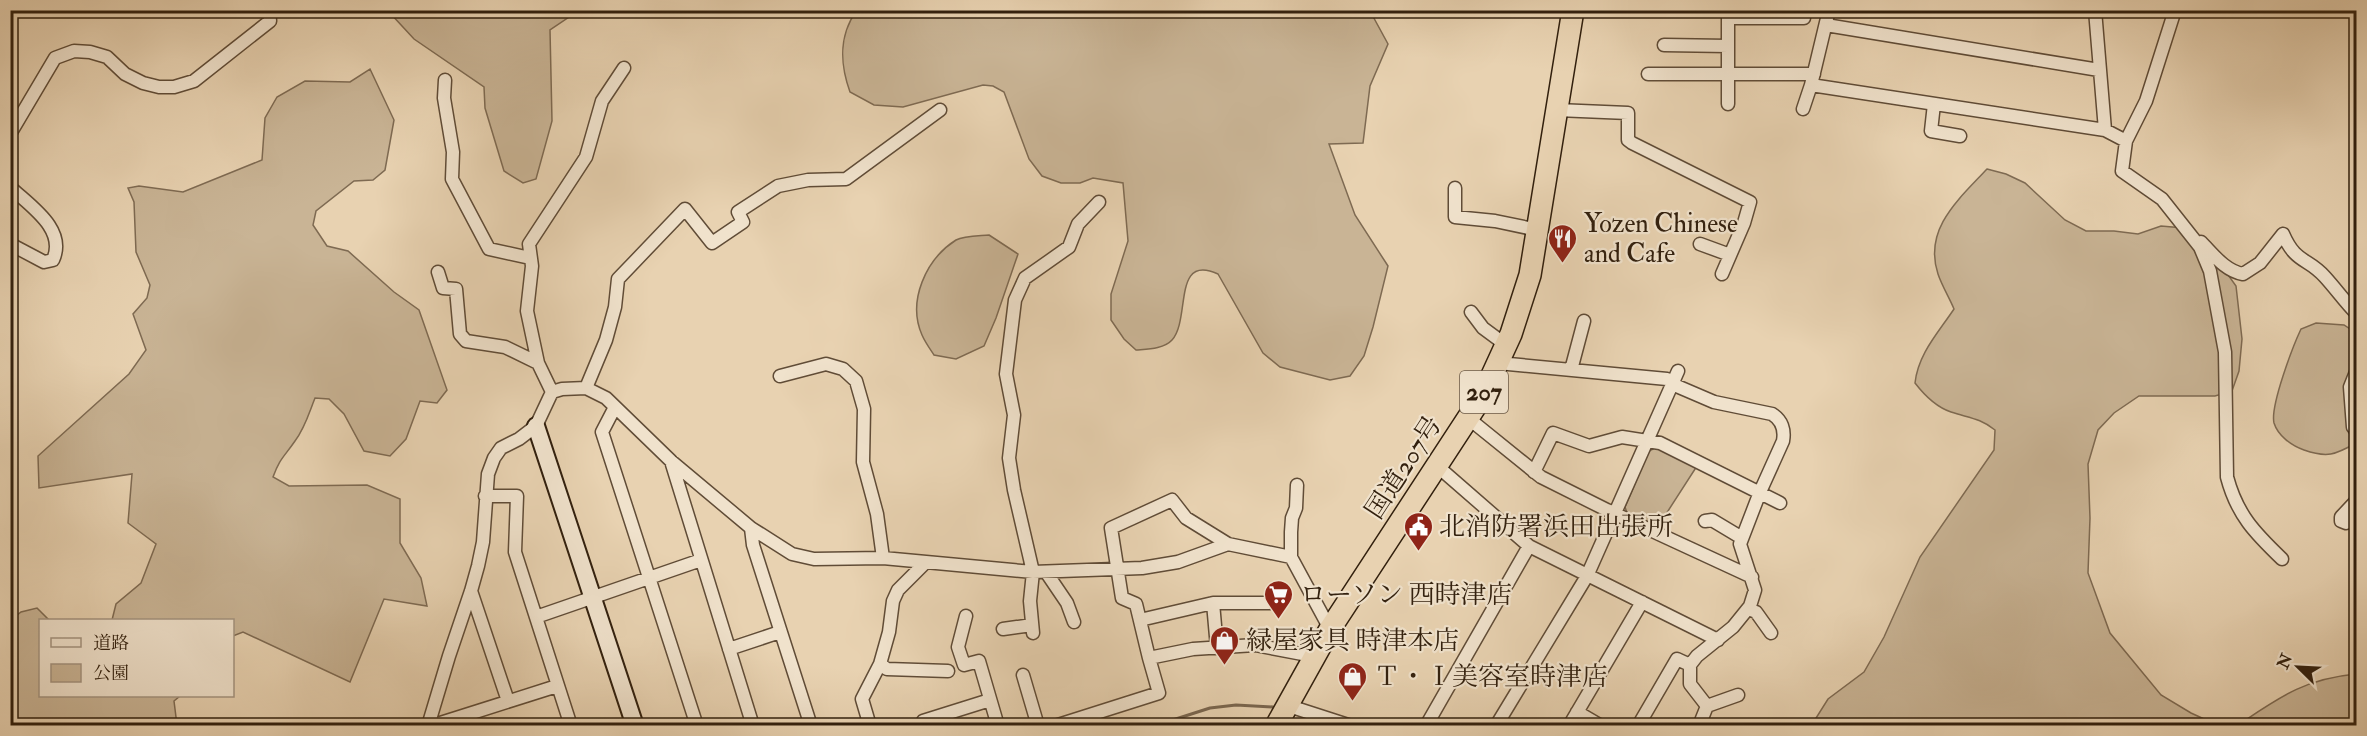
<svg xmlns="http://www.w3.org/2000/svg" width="2367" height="736" viewBox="0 0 2367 736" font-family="'IM FELL Double Pica','Noto Serif JP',serif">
  <rect width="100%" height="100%" fill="#e8d2b1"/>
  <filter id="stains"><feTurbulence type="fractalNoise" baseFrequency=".00333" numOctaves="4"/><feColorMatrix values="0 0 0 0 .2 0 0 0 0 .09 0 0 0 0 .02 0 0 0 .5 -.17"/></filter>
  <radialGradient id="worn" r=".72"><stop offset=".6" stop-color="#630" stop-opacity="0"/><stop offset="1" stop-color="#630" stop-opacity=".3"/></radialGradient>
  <path fill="#c9b495" stroke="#7e6a52" stroke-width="1.5" d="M391,10l187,1 -28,19 2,91 -16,58 -13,4 -19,-12 -19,-63 -1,-21 -70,-48 -24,-26z
    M857,10l513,1 18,33 -18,42 -7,57 -34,1 26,71 33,51 -15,61 -9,29 -14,20 -20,4 -50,-13 -17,-14 -45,-79c-46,-21 -27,45 -46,66 -8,9 -25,9 -36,10l-12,-11 -13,-19v-26l17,-53 -5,-58 -30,-5 -13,5h-19l-19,-7 -13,-17 -25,-67 -11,-6 -10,-1 -80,22 -29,-2 -24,-13c-10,-28 -12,-56 7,-82z
    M370,69l24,51 -9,50 -12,10 -19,1 -38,30 -3,14 14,21 21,5 46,41 25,18 28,80 -10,13 -17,-2 -14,38 -16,17 -26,-5 -20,-37 -15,-15 -14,-1c-6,15 -10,30 -20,43 -11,16 -15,17 -22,36l16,9 78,-1 33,14v44l21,35 6,28 -43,-7 -34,83 -107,-50 -10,4 -1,-16h-120l4,-16 25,-21 15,-39 -28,-21 4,-49 -93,14 -1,-32 91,-82 17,-24 -13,-36 14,-16 3,-13 -14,-33 -2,-50 -6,-14 11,-2 44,6 79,-32 3,-42 12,-21 28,-16 45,1z
    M1987,169l19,5 19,9 40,37 21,11h28l24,3 23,-8 23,2 25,20 27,38 6,53 -3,32 -7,20 -17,5h-76l-25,17 -16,17 -10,34 2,54 -2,55 22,60 51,62 30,18 24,11 10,1 -414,1 17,-27 36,-27 20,-35 36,-80 74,-107 1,-20c-15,-12 -26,-12 -44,-18 -15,-5 -26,-16 -36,-29 3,-29 23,-50 39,-74 -5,-12 -12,-23 -16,-35 -15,-45 21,-75 49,-105z
    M989,235l29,19 -22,64 -12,28 -28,13 -22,-4c-4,-6 -9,-13 -12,-20 -15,-34 4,-76 34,-95 8,-4 23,-4 33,-5z
    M2316,323l28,2 12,8v110c-21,12 -29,15 -52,7 -12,-4 -26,-14 -30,-27 -4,-17 19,-77 27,-94z
    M1657,447l40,19 -40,62 -30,-15 -2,-6 24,-56z
    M37,608l12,12h-9v76h140l-6,5 3,24h-166v-105l10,-8z
    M2356,674v51h-118c42,-28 66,-46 118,-51z"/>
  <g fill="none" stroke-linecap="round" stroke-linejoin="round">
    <path stroke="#7a664f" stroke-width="3" d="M1154,726l56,-18 26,-3 37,2"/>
    <defs>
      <path id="street" d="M1728,10v94
        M1829,10l-18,75 294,45 21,11
        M2095,10l10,120
        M2175,10l-29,91 -20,40 -4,30 40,28 38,48 10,24 15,81 2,125c10,38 28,56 55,82
        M1728,18h76
        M1826,25l273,45
        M1664,45l64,1
        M1648,74h166
        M445,80l-1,18 9,54 -1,27 37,70 41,9
        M1934,104l-3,27 29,5
        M1803,109l8,-24
        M1557,110l71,3v27l4,3 118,59 -6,21 -22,51
        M10,134l45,-76 19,-7 16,1 17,5 18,17 18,9 16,4h15l20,-6 76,-60 -1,-11
        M10,187c20,19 57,42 43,73l-9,2 -34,-18
        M1455,188v29l40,4 43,9
        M2201,242c12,12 24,29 42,32l17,-11 23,-29c13,30 24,23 42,43 11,12 20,25 31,36
        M1700,244l30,11
        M438,272l5,16 13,1 4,45 6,7 39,6 33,16
        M1471,312l12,16 23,17
        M1498,363l169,16 5,5 42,18 58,12c10,6 13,16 11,27l-23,51 -20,52 15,46 -5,16 -17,21 -36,29 -7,9v19l17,22 -8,20
        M1571,370l13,-49
        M2356,372l-6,15 3,40 3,4
        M780,376l46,-12 17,5 13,12 8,28 -1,53 14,52 6,44
        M586,388l20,-48 9,-33 3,-28 67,-70 27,34 31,-21 -5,-10 40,-26 30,-6 38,-1 94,-69
        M552,392l-14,-29 -11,-52 5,-45 -3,-22 57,-87 16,-56 22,-33
        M615,407l-13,25 95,294
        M1468,418l73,59 66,33 145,67
        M671,461l82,265
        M1436,465l93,81 189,94
        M1534,472l19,-39 36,13 33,-9 38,6 120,60
        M485,496h32l-2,56 56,174
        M2356,501l-15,16v4l5,2 10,-5
        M1705,521l7,-1 30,18
        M751,528l2,17 58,181
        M1291,557v-25l1,-14 4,-10 1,-23
        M1046,572l21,31 7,19
        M471,591l37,110
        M1213,603h56
        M1748,609l8,3 15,21
        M966,616l-8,31 6,18 15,-4 19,65
        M536,617l165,-57
        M1140,620l73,-17 4,45
        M1003,629l29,-4
        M1033,633l-3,-32 3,-29 -19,-82 -5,-32 5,-43 -8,-41 9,-74 10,-22 44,-31 9,-23 21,-22
        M729,649l51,-17
        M1149,658l-13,-54 -14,-6 -11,-70 61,-28 14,18 42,26
        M880,664l7,5 61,2
        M1023,675l15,51
        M1286,705l65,21
        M1707,706l31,-11
        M1577,712l24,14
        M428,726l21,-70 22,-65 7,-25 5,-24 5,-68 6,-16 7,-10 18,-9 17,-13 16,-34 10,-3 24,-1 20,10 65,63 80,67 41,26 22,5 69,-1 150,14 109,-4 36,-6 50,-18 63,13 39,72
        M431,726l126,-40
        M870,726l-8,-27 18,-35 9,-32 4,-31 5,-11 28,-28
        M924,726l-1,-5 67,-21
        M1055,726l104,-33 -10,-35 44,-9 62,-4 58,11
        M1426,726l103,-180
        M1496,726l91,-150 91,-205
        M1569,726l73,-124
        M1638,726l39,-67 13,6"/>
      <path id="secondary" d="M536,426l99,300"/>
      <path id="highway" d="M1276,726l54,-97 153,-234 28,-61 19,-59 43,-265"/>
    </defs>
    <use href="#street" stroke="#604c37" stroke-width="15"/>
    <use href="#secondary" stroke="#32200e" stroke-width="20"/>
    <use href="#highway" stroke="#32200e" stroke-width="24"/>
    <use href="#street" stroke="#f0e2cc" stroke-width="12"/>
    <use href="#secondary" stroke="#f0e2cc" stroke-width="16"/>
    <use href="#highway" stroke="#e8d2b1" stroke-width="21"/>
  </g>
  <defs>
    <symbol id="restaurant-pin" viewBox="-11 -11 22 30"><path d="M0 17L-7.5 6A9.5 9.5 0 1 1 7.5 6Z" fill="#8f2418" stroke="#f0e2cc"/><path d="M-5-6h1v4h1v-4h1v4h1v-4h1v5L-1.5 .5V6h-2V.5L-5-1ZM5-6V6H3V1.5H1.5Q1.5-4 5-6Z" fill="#fff"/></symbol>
    <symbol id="civic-pin" viewBox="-11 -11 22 30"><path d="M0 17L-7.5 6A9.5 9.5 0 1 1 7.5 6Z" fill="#8f2418" stroke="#f0e2cc"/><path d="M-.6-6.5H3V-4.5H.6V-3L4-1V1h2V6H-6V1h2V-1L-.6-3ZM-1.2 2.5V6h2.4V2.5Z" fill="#fff"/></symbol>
    <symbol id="supermarket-pin" viewBox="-11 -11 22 30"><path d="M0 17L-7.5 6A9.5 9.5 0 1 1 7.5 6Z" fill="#8f2418" stroke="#f0e2cc"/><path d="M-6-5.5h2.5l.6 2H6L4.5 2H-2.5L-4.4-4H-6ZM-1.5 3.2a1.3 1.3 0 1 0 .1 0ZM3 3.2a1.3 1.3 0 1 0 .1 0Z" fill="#fff"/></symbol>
    <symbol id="shop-pin" viewBox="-11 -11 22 30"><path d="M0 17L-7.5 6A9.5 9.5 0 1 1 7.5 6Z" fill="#8f2418" stroke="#f0e2cc"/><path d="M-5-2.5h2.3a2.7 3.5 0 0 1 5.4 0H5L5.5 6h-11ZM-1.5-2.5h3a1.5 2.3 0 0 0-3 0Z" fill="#fff"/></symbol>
  </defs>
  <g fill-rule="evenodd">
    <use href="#restaurant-pin" x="1546" y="222" width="33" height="45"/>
    <use href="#civic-pin" x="1402" y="510" width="33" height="45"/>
    <use href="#supermarket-pin" x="1262" y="578" width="33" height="45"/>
    <use href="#shop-pin" x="1208" y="624" width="33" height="45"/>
    <use href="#shop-pin" x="1336" y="660" width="33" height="45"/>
  </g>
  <g text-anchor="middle" stroke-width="4.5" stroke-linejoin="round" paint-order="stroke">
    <rect fill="#f0e2cc" stroke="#6b5a47" stroke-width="1.5" x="1460" y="371" width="48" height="42" rx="4.5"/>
    <g font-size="24" font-weight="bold" fill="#32200e">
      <text x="1484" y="400">207</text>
    </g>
    <g font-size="26" fill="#32200e" stroke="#f0e2cc" text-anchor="start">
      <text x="1584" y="232">Yozen Chinese<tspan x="1584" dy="30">and Cafe</tspan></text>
      <text x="1439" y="535">北消防署浜田出張所</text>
      <text x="1300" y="603">ローソン 西時津店</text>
      <text x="1246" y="649">緑屋家具 時津本店</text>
      <text x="1374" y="685">Ｔ・Ｉ美容室時津店</text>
    </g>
    <g font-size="26" fill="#32200e" stroke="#f0e2cc">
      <text transform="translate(1403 467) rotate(-57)" y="9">国道207号</text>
    </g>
  </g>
  <rect width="2367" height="736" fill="none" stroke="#e8d2b1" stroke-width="36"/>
  <rect x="12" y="12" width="2343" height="712" fill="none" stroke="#32200e" stroke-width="3"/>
  <rect x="18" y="18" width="2331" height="700" fill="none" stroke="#32200e" stroke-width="1.5"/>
  <rect x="39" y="619" width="195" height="78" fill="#f0e2cc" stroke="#a49480" stroke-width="1.5"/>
  <rect x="51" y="638" width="30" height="9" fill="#f0e2cc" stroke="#a49480" stroke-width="1.5"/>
  <text x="93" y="649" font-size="18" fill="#32200e">道路</text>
  <rect x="51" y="664" width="30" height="18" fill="#c9b495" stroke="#a49480" stroke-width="1.5"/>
  <text x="93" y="679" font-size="18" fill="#32200e">公園</text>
  <g transform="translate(2298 667) rotate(294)" stroke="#f0e2cc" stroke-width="4.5" paint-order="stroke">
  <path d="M0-4.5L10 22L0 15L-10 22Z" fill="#32200e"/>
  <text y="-9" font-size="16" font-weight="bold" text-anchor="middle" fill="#32200e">N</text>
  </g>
  <rect width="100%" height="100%" filter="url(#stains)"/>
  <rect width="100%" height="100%" fill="url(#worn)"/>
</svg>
